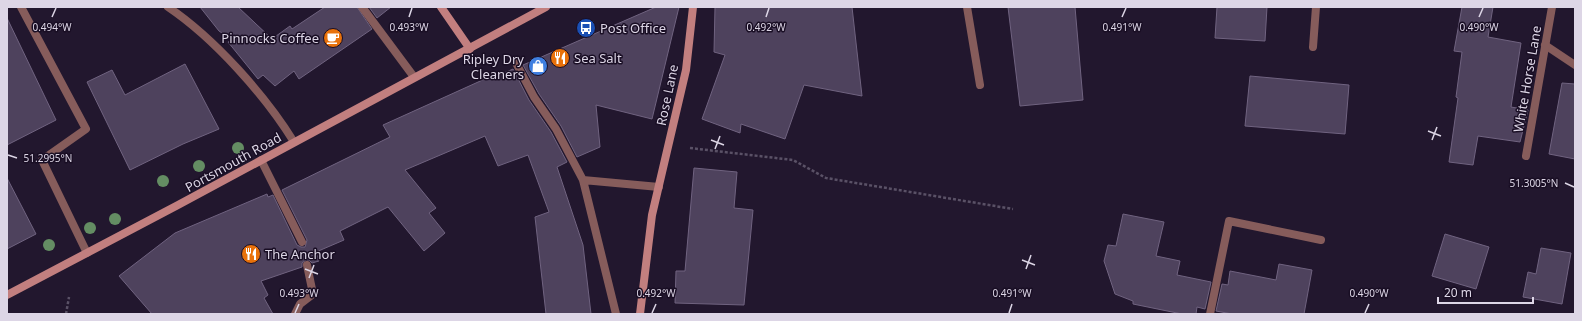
<svg xmlns="http://www.w3.org/2000/svg" width="1582" height="321" viewBox="0 0 1582 321" font-family="'Noto Sans',sans-serif">
  <rect width="100%" height="100%" fill="#22172e"/>
  <path fill="#4e425d" stroke="#706380" d="M200,7h38l34,32 18,-13 2,3 33,-22h32l15,22 -73,50 -5,-8 -19,15 -12,-11 -5,4 -30,-37 4,-2 -13,-9z
    M369,7h22l-14,11z
    M656,7h23l-27,112 -56,-14 4,42 -23,10 -16,-31 -22,-32 -16,-29z
    M715,7h137l10,89 -58,-11 -19,54 -44,-15 -1,9 -38,-14 23,-64 -11,-3z
    M1008,7h67l8,93 -63,6z
    M1217,7h50l-2,34 -50,-3z
    M1462,7h31l-5,30 33,6 -10,64 17,3 -8,32 -42,-6 -5,29 -24,-3 9,-64 -2,-1 6,-45 -8,-1z
    M7,18l49,102 -49,25z
    M185,64l34,65 -36,15 -53,26 -43,-88 25,-12 13,25z
    M513,69l16,31 22,32 16,30 -10,5 26,78 8,69h-45l-11,-97 14,-5 -21,-57 -30,11 -13,-30 -80,34 31,38 -7,5 16,20 -21,18 -36,-44 -48,24 4,9 -28,12 3,9 -7,2 -3,-3h-3l-4,3v4l-41,14 7,14 -4,3 9,16h-121l-33,-38 56,-43 92,-39 1,3 5,-2 24,50 4,2h4l2,-7 -25,-50 108,-53 -7,-12 104,-47 1,2z
    M1250,76l99,9 -4,49 -100,-8z
    M1562,83l13,1v75l-26,-5z
    M694,168l43,4 -3,36 19,2 -9,95 -69,-2 1,-32h9z
    M7,178l29,56 -29,15z
    M1123,214l41,8 -8,34 24,5 -3,14 34,7 -6,27 -8,-2 -1,7h-14l-49,-10v-3l-18,-7 -11,-33 4,-16 8,1z
    M1445,234l44,13 -13,42 -44,-13z
    M1541,248l30,5 -9,51 -39,-7 5,-25 8,2z
    M1279,264l33,6 -8,44h-72l-16,-3 6,-27 6,1 2,-14 46,9z"/>
  <g fill="none" stroke-linecap="round" stroke-linejoin="round">
    <path stroke="#5a5166" stroke-width="2.5" stroke-dasharray="3 2" stroke-linecap="butt" d="M690,148l103,12 33,18 187,31
      M66,314l3,-17"/>
    <path stroke="#865c5b" stroke-width="8" d="M21,7l65,122 -44,31 45,93
      M168,7c46,31 97,88 126,135
      M362,7l52,70
      M967,7l13,78
      M1545,45l30,20
      M261,160l41,82
      M295,314l5,-10 13,-10 -6,-29"/>
    <path stroke="#865c5b" stroke-width="8" d="M1313,47l3,-40
      M516,63l18,34 22,32 27,51 33,134
      M1526,156l26,-149
      M583,180l76,7
      M1210,314l19,-93 92,19"/>
    <path stroke="#c27f7f" stroke-width="8" d="M441,7l29,42
      M7,295l171,-90 368,-198
      M640,314l12,-99 34,-145 7,-63"/>
  </g>
  <g fill="#648d63">
    <circle cx="238" cy="148" r="6"/>
    <circle cx="199" cy="166" r="6"/>
    <circle cx="163" cy="181" r="6"/>
    <circle cx="115" cy="219" r="6"/>
    <circle cx="90" cy="228" r="6"/>
    <circle cx="49" cy="245" r="6"/>
  </g>
  <path fill="none" stroke="#ddd6e6" stroke-width="1.5" d="M52,17l4,-9M409,17l3,-9M766,17l3,-9M1122,17l4,-9M1479,17l4,-9M1428,131l13,5M711,140l13,5M1432,140l5,-13M715,149l5,-13M8,155l9,3M1565,183l9,4M1022,260l13,5M305,269l13,5M1026,269l5,-14M309,278l5,-13M295,313l4,-9M652,313l4,-9M1009,313l3,-9M1365,313l4,-9"/>
  <defs>
    <symbol id="bus-disc" viewBox="-11 -11 22 22"><circle r="9.5" fill="#1a4fb4" stroke="#190e24"/><path d="M-5-6H5V4H4V6H2V4H-2V6H-4V4H-5ZM-3.5-4V0h7V-4ZM-3.5 1.2v1.5H-2V1.2ZM2 1.2v1.5H3.5V1.2Z" fill="#fff"/></symbol>
    <symbol id="cafe-disc" viewBox="-11 -11 22 22"><circle r="9.5" fill="#e8710a" stroke="#190e24"/><path d="M-5.5-4.5H6V0H3Q3 3.5 0 3.5H-2.5Q-5.5 3.5-5.5 0ZM3-3.2v2h1.7v-2ZM-6 4.5H4V6H-6Z" fill="#fff"/></symbol>
    <symbol id="restaurant-disc" viewBox="-11 -11 22 22"><circle r="9.5" fill="#e8710a" stroke="#190e24"/><path d="M-5-6h1v4h1v-4h1v4h1v-4h1v5L-1.5 .5V6h-2V.5L-5-1ZM5-6V6H3V1.5H1.5Q1.5-4 5-6Z" fill="#fff"/></symbol>
    <symbol id="shop-disc" viewBox="-11 -11 22 22"><circle r="9.5" fill="#3f7fe0" stroke="#190e24"/><path d="M-5-2.5h2.3a2.7 3.5 0 0 1 5.4 0H5L5.5 6h-11ZM-1.5-2.5h3a1.5 2.3 0 0 0-3 0Z" fill="#fff"/></symbol>
  </defs>
  <g fill-rule="evenodd">
    <use href="#bus-disc" x="575" y="17" width="22" height="22"/>
    <use href="#cafe-disc" x="322" y="27" width="22" height="22"/>
    <use href="#restaurant-disc" x="549" y="47" width="22" height="22"/>
    <use href="#shop-disc" x="527" y="55" width="22" height="22"/>
    <use href="#restaurant-disc" x="240" y="243" width="22" height="22"/>
  </g>
  <g text-anchor="middle" stroke-width="3" stroke-linejoin="round" paint-order="stroke">
    <g font-size="13" fill="#ddd6e6" stroke="#190e24" text-anchor="start">
      <text x="600" y="33">Post Office</text>
      <text x="319" y="43" text-anchor="end">Pinnocks Coffee</text>
      <text x="574" y="63">Sea Salt</text>
      <text x="524" y="64" text-anchor="end">Ripley Dry<tspan x="524" dy="15">Cleaners</tspan></text>
      <text x="265" y="259">The Anchor</text>
    </g>
    <g font-size="13" fill="#ddd6e6" stroke="#190e24">
      <text transform="translate(1527 79) rotate(-80)" y="5">White Horse Lane</text>
      <text transform="translate(667 95) rotate(-78)" y="5">Rose Lane</text>
      <text transform="translate(233 162) rotate(-29)" y="5">Portsmouth Road</text>
    </g>
  </g>
  <g font-size="10" text-anchor="middle" fill="#ddd6e6" stroke="#190e24" stroke-width="3" stroke-linejoin="round" paint-order="stroke">
    <text x="1122" y="31">0.491°W</text>
    <text x="1479" y="31">0.490°W</text>
    <text x="52" y="31">0.494°W</text>
    <text x="409" y="31">0.493°W</text>
    <text x="766" y="31">0.492°W</text>
    <text x="48" y="162">51.2995°N</text>
    <text x="1534" y="187">51.3005°N</text>
    <text x="299" y="297">0.493°W</text>
    <text x="656" y="297">0.492°W</text>
    <text x="1012" y="297">0.491°W</text>
    <text x="1369" y="297">0.490°W</text>
  </g>
  <rect width="1582" height="321" fill="none" stroke="#ddd6e6" stroke-width="16"/>
  <path d="M1438 297v6h95v-6" fill="none" stroke="#ddd6e6" stroke-width="2"/>
  <text x="1444" y="297" font-size="12" fill="#ddd6e6" stroke="#190e24" stroke-width="3" paint-order="stroke">20 m</text>
</svg>
